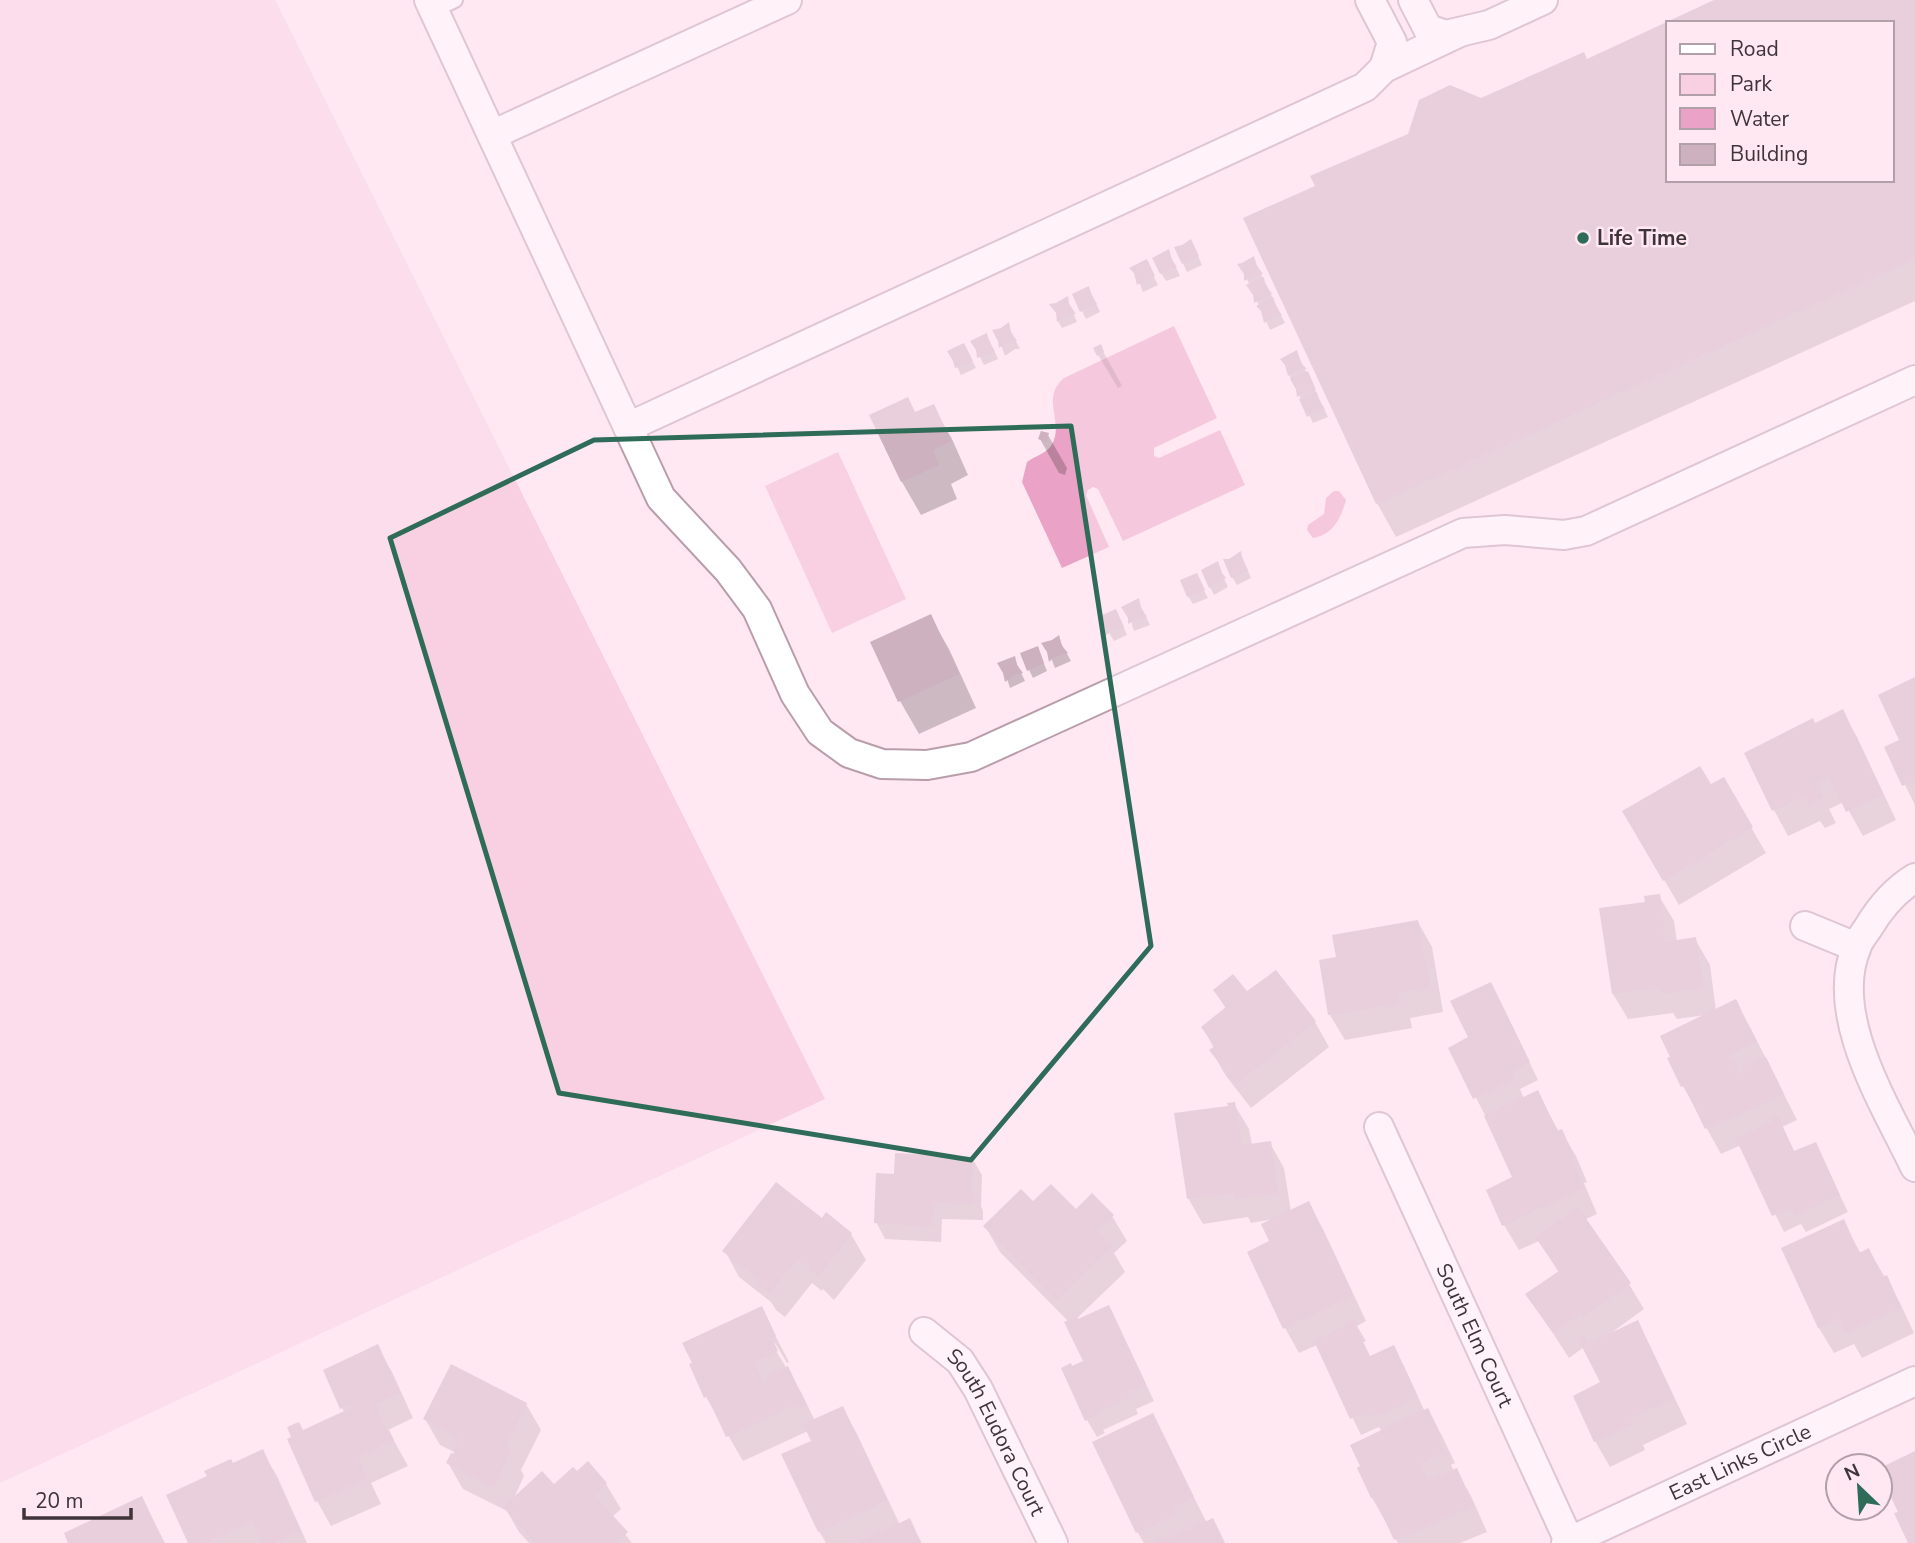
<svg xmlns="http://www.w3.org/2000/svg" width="1915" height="1543" viewBox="0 0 1915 1543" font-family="'Nunito Sans',sans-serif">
  <rect width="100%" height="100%" fill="#ffe8f2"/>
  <path fill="#f8d0e2" d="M0,0h275l550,1099 -825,384z
    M838,452l68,147 -74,34 -67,-147z"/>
  <path fill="#eaa3c6" d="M1174,326l43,92 -63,30v8l5,2 61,-28 25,55 -122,56 -25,-52 -5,-2 -5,3 -2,5 23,52 -47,21 -40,-86 5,-20c8,-6 18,-8 24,-16 15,-23 -12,-47 13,-68z
    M1334,491h5l7,9c-5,18 -13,35 -33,38l-6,-8 1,-5 16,-11 2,-16z"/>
  <path fill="#0003" d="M1718,0h197v301l-519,236 -19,-34 -60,-316 93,-52 71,-35 106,-39 81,-38v157h224v-157z
    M1176,248l19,1 7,16 -15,7z
    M1168,251l12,25 -14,5 -5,-8z
    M1146,262l12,23 -15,7 -5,-13z
    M1240,264l17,2 28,57 -15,7z
    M1089,288l11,24 -14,7 -4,-8z
    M1067,298l10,24 -15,6 -4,-7z
    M1008,326l12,23h-5l-10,7 -5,-14z
    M987,335l11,24 -14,6 -12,-23z
    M1100,346l19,34 3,6 -4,2 -20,-33z
    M968,353l8,15 -15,7 -4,-8z
    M1297,353l31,64 -15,6 -23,-46 -1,-7z
    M933,406l19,33 16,36 -17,9 6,15 -36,16 -19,-33 -30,-66 44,-3z
    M1048,435l19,33 -2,7 -6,-2 -19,-34z
    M1241,554l10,24 -14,7 -5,-8 -2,-17z
    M1217,564l11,23 -14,8 -4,-8z
    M1200,583l8,15 -15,6 -5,-8z
    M1138,601l12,24 -16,6 -4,-13z
    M930,616l19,33 27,59 -57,26 -19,-33z
    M1100,618l20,1 7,16 -13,6z
    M1058,638l13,23 -16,7 -6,-15z
    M1041,656l6,15 -14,7 -4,-8z
    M1014,658l11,23 -15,7 -5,-15z
    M1915,679v126l-29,-58 15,-7z
    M1842,712l15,25 39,83 -33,16 -19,-34 -15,7 7,14 -11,5 -5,-7 -32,15 -14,-26 41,-85z
    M1723,779l43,74 -87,52 -55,-93 86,-25z
    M1659,896l15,25 3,21 18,-3 15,26 6,46 19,-9 15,25 47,93 -15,7 13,26 20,-9 33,68 -42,20 -5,-8 -17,8 -43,-87 -20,9 -38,-68 23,-71 -29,4 -4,-6 -45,6 -15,-25 34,-91z
    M1418,922l14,25 11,65 -33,6 2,10 -67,12 -15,-25 -9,-54 17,-3z
    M1215,991l31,2 69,29 14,25 -78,61 -25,-32 -15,-26 3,-2 -11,-20 23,-19z
    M1500,1001l38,79 -18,9 4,10 14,-6 21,39 2,-1 15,25 11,26 -3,1 13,31 -13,6 45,64 15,25 -33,24 1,1 25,-11 14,25 36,76 -44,21 2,5 -35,17 -15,-26 7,-58 -18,-36 -15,11 -41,-63 31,-22 -20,-32 -20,9 -15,-25 11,-47 -30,-63 -35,-67 21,-10z
    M1234,1104l15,25 3,16 18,-2 14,25 7,44 17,-9 15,26 43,92 -9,5 9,15 -3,1 7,16 33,6 22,48 2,-1 15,25 13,27 -4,2 3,6 2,-1 15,26 16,36 -27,11h-62l-26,-45 10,-66 -3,-5 -18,8 -44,-90 -18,8 -14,-25 -14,-86 2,-23 -22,4 -3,-6 -45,7 -15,-26 42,-91z
    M972,1158l10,17 -1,31 2,5v9l-41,-1 -1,23 -56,-3 -9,-17 20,-46z
    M1033,1204l79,12 15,25 -13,12 11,19 -52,50 36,-15 45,94 -18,8 2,5 -35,16 2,3 -8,4 -10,-17 -15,-51 13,-7 -16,-40 -69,-70 -15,-26z
    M826,1215l25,19 15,26 -32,40 -11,-11 -1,2 -10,-8 -27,34 -9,-7 -5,-8 -32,-25 -14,-26 97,-30z
    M1843,1221l18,33 8,-4 31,53 14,30 -52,25 -8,-14 -20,9 -15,-25 -36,-79z
    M761,1308l28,54 -2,1 -12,-20 -3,1 30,50 13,27 27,-13 15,26 43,91 9,-4 13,22h-96l-7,-12 -6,-90 -5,-10 -65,30 -37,-64 -15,-32z
    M377,1347l15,25 21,46 -25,12 20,36 -37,17 10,21 -50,22 -14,-25 -14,-69 42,-19 -3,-5z
    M526,1404l15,26 -20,40 3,6 -10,22 39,-11 53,-3 15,25 -9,8 20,26h-103l-10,-11 -12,-21 -44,-22 -15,-26 8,-10 -16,-8 -15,-26z
    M1152,1416l55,107 5,-2 13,22h-81l-6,-10 -43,-91z
    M262,1451l15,25 30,67h-117l42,-78z
    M142,1498l23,45h-95z"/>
  <path fill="#cdb1be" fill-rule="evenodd" d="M1714,0h201v258l-539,246 -133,-286 72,-32 -5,-10 98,-42 11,-34 31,-15 31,13 103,-46 3,7zM1668,23h224v157h-224z
    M1191,239l8,17 -17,8 -8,-17 8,-2z
    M1169,249l3,11 5,7 -17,7 -8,-16z
    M1254,256l3,10 6,8 -10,2 -9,5v-7l-7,-10 5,-1z
    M1147,259l8,17 -18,9 -3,-12 -5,-5z
    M1264,277l1,7 7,10 -18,9 -1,-8 -7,-10z
    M1089,286l2,9 6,9 -17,8 -8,-18z
    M1068,296l1,8 7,10 -8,1 -11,7 -1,-9 -7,-9 7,-1z
    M1273,297l3,10 6,8 -6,1 -12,7 -3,-12 -5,-5z
    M1009,322l2,10 6,9h-7l-11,7 -1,-7 -6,-11 9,-2z
    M987,333l2,10 6,8 -18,7 -1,-8 -6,-9z
    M964,343l9,18 -18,7 -2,-7 -6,-10z
    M1101,344l3,8 -7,4 -4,-8z
    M1297,350l4,13 6,6 -9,1 -10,6 -3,-11 -5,-6z
    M1308,371l8,19 -10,1 -9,6 -1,-8 -6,-10z
    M1317,392l1,7 7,10 -10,2 -8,6 -8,-18z
    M908,397l7,15 19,-8 17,37 -18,9 6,15 -38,17 -32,-67z
    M1041,431l8,2 -3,9 -8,-3z
    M1241,551l1,9 6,10 -17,8 -8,-19h6z
    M1218,561l4,12 4,5 -17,10 -8,-18z
    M1197,573l8,17 -18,7 -7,-17z
    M1139,598l2,10 6,9 -9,1 -10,6v-6l-7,-11z
    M1116,609l8,18 -11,3 -8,6v-9l-7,-10z
    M931,614l28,60 -61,28 -28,-60z
    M1059,635l3,11 6,7 -15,5 -4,4 -2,-10 -6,-9 11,-3z
    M1038,646l6,17 -17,8 -7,-18z
    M1015,656l2,9 6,8 -9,2 -9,7 -2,-9 -6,-10z
    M1915,677v103l-13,6 -18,-39 15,-7 -21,-45z
    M1843,709l40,85 -37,18 -17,-36 -13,7 7,14 -15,7 -3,-8 -33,15 -28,-58 69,-35 2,5z
    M1700,766l11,18 13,-7 29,50 -90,54 -41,-70z
    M1660,894l5,32h-2l1,16 32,-5 7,51 -43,6v-7l-48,7 -13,-86 46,-6 -1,-6z
    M1418,920l12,67 -33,6 2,10 -71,12 -9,-55 17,-3 -4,-22z
    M1276,970l40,51 -80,63 -27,-34 6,-4 -14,-19 25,-20 -13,-17 20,-16 14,17z
    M1491,982l39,80 -19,9 4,7 -42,21 -25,-51 20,-11 -18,-36z
    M1736,999l20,42 -30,15 2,3 3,-1 8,16 6,-3 -2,-4 23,-10 18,37 -79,35 -21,-43 -3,1 -14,-29 3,-1 -10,-21z
    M1538,1090l19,41 5,-2 12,27 -3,1 13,31 -82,38 -16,-36 26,-13 -28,-61z
    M1235,1102l7,43 29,-4 7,52 -43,5 -1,-6 -47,7 -13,-86 54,-7 -1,-3z
    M1778,1116l16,35 22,-9 24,53 -45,21 -4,-9 -19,9 -36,-77 36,-17 -2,-3z
    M895,1153l78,4 -1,35h3l-1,12 -41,-2 -1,24 -58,-3 2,-50 18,1z
    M776,1182l46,36 4,-6 26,21 -33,43 -10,-8 2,-1 -3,-3 -1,2 -10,-7 -27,34 -11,-9 2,-3 -39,-30z
    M1051,1184l25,25 16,-16 22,22 -17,16 15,15 -56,54 -73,-74 38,-37 12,12z
    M1309,1201l44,94 -70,34 -36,-77 22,-11 -8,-17z
    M1578,1207l53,76 -47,33 -3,-3 -28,20 -28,-39 34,-23 -24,-34z
    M1844,1219l15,34 10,-5 13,29 5,-2 14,32 -55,26 -7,-15 -21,10 -37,-80z
    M1109,1305l37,79 -19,8 3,5 -35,16 1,3 -11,5 -24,-53 10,-5 1,3 11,-5 -19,-39 13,-6 1,3z
    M762,1306l14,30 -4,2 6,13 -24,11 9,20 6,-3 -2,-3 21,-10 18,38 -7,4 -2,-4 -71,33 -19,-41 -3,2 -15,-34 3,-1 -10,-20z
    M1355,1319l3,5 -3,1 15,31 24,-11 24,52 -46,21 -4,-7 -18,8 -36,-78 33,-16 -1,-2z
    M1638,1320l36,78 -44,21 2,5 -38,18 -21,-46 27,-14 -22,-43 6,-3 3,8z
    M378,1344l22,48 -25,12 12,27 2,-1 5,10 -36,17 9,21 -52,24 -28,-63 4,-2 -4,-10 12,-5 4,8 50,-23 -2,-3 -11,5 -17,-39z
    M451,1364l76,39 -21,43 5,3 -17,38 -48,-24 5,-10 2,1 2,-3 -2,-1 6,-12 -36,-19z
    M843,1406l44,94 -69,32 -37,-78 30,-13 -8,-17z
    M1428,1408l14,29 -4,2 6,13 -24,12 8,17 29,-13 17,38 -80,34 -20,-43 -3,1 -14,-30 3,-2 -10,-21z
    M1153,1413l41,84 -21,11 3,6 -40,19 -44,-91z
    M263,1449l37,82 -26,12h-12l-10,-22 -47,22h-17l-22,-48 41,-19 -3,-5 27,-12 2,4z
    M1915,1451v92h-7l-14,-30 4,-1 -18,-38v-6z
    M588,1461l19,22 -13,12 34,37 -13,11h-80l-32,-36 39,-36 12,13 19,-17 4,4z
    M142,1496l22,47h-96l-4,-10z
    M910,1518l11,25h-63z
    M1213,1518l12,25h-73l14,-7 2,3z"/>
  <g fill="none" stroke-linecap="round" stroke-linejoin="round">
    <defs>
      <path id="service" d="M434,10l21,-10"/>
      <g id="minor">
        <path d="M429,0l232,498 67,72 29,39 38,85 25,38 29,21 33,11 45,1 44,-8 492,-224 42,-3 59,5 22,-4 329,-151"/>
        <path d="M1370,0l22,42 -8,26"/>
        <path d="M1413,0l15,29 18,6 43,-10 54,-25"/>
        <path d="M492,135l295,-135"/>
        <path d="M628,427l737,-340 19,-19 76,-36"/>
        <path d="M1915,878c-20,12 -35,30 -47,50 -4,6 -9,12 -11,18 -30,69 29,160 58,221"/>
        <path d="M1805,926l51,21"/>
        <path id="s1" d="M1379,1127l191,416"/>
        <path id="s2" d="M924,1332l36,29 18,28 75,154"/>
        <path id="s3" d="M1566,1543l349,-162"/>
      </g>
    </defs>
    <use href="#service" stroke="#b99eaa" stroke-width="18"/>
    <use href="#minor" stroke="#b99eaa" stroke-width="32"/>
    <use href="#service" stroke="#fff" stroke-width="14"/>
    <use href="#minor" stroke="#fff" stroke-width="28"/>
  </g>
  <path d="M0 0H1915V1543H0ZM1071,426l80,520 -180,214 -412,-67 -169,-555 204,-98z" fill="#ffe8f2" fill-opacity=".55" fill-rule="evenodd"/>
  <path fill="none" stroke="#2f6c57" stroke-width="5" stroke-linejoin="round" d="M1071,426l80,520 -180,214 -412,-67 -169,-555 204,-98z"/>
  <circle fill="#2f6c57" stroke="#ffe8f2" stroke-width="2.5" cx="1583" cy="238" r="7"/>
  <g text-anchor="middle" stroke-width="5" stroke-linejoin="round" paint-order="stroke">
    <g font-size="21" font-weight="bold" fill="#3f3439" stroke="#ffe8f2" text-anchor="start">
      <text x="1597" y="245">Life Time</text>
    </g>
    <g font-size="21" fill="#3f3439" stroke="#ffe8f2">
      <text dy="7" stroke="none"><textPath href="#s1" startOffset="229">South Elm Court</textPath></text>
      <text dy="7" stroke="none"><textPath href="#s2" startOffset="126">South Eudora Court</textPath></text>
      <text dy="7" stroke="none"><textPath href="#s3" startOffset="192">East Links Circle</textPath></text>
    </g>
  </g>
  <rect x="1666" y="21" width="228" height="161" fill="#ffe8f2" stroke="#b2a0a8" stroke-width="2"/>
  <rect x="1680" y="44" width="35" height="10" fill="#ffffff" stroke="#b2a0a8" stroke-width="2"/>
  <text x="1730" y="56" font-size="21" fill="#3f3439">Road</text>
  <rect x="1680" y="74" width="35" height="21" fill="#f8d0e2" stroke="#b2a0a8" stroke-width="2"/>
  <text x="1730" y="91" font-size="21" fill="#3f3439">Park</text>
  <rect x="1680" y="108" width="35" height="21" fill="#eaa3c6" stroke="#b2a0a8" stroke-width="2"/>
  <text x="1730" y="126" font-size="21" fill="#3f3439">Water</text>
  <rect x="1680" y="144" width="35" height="21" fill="#cdb1be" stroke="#b2a0a8" stroke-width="2"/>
  <text x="1730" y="161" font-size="21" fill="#3f3439">Building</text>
  <g transform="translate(1859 1487) rotate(335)"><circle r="33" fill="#ffe8f2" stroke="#b2a0a8" stroke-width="2"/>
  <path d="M0-5L12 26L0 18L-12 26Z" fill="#2f6c57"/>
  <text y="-10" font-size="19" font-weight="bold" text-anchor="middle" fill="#3f3439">N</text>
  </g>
  <path d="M24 1508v10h107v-10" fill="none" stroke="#3f3439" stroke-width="3.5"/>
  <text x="35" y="1508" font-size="21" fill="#3f3439" stroke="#ffe8f2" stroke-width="5" paint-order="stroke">20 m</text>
</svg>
